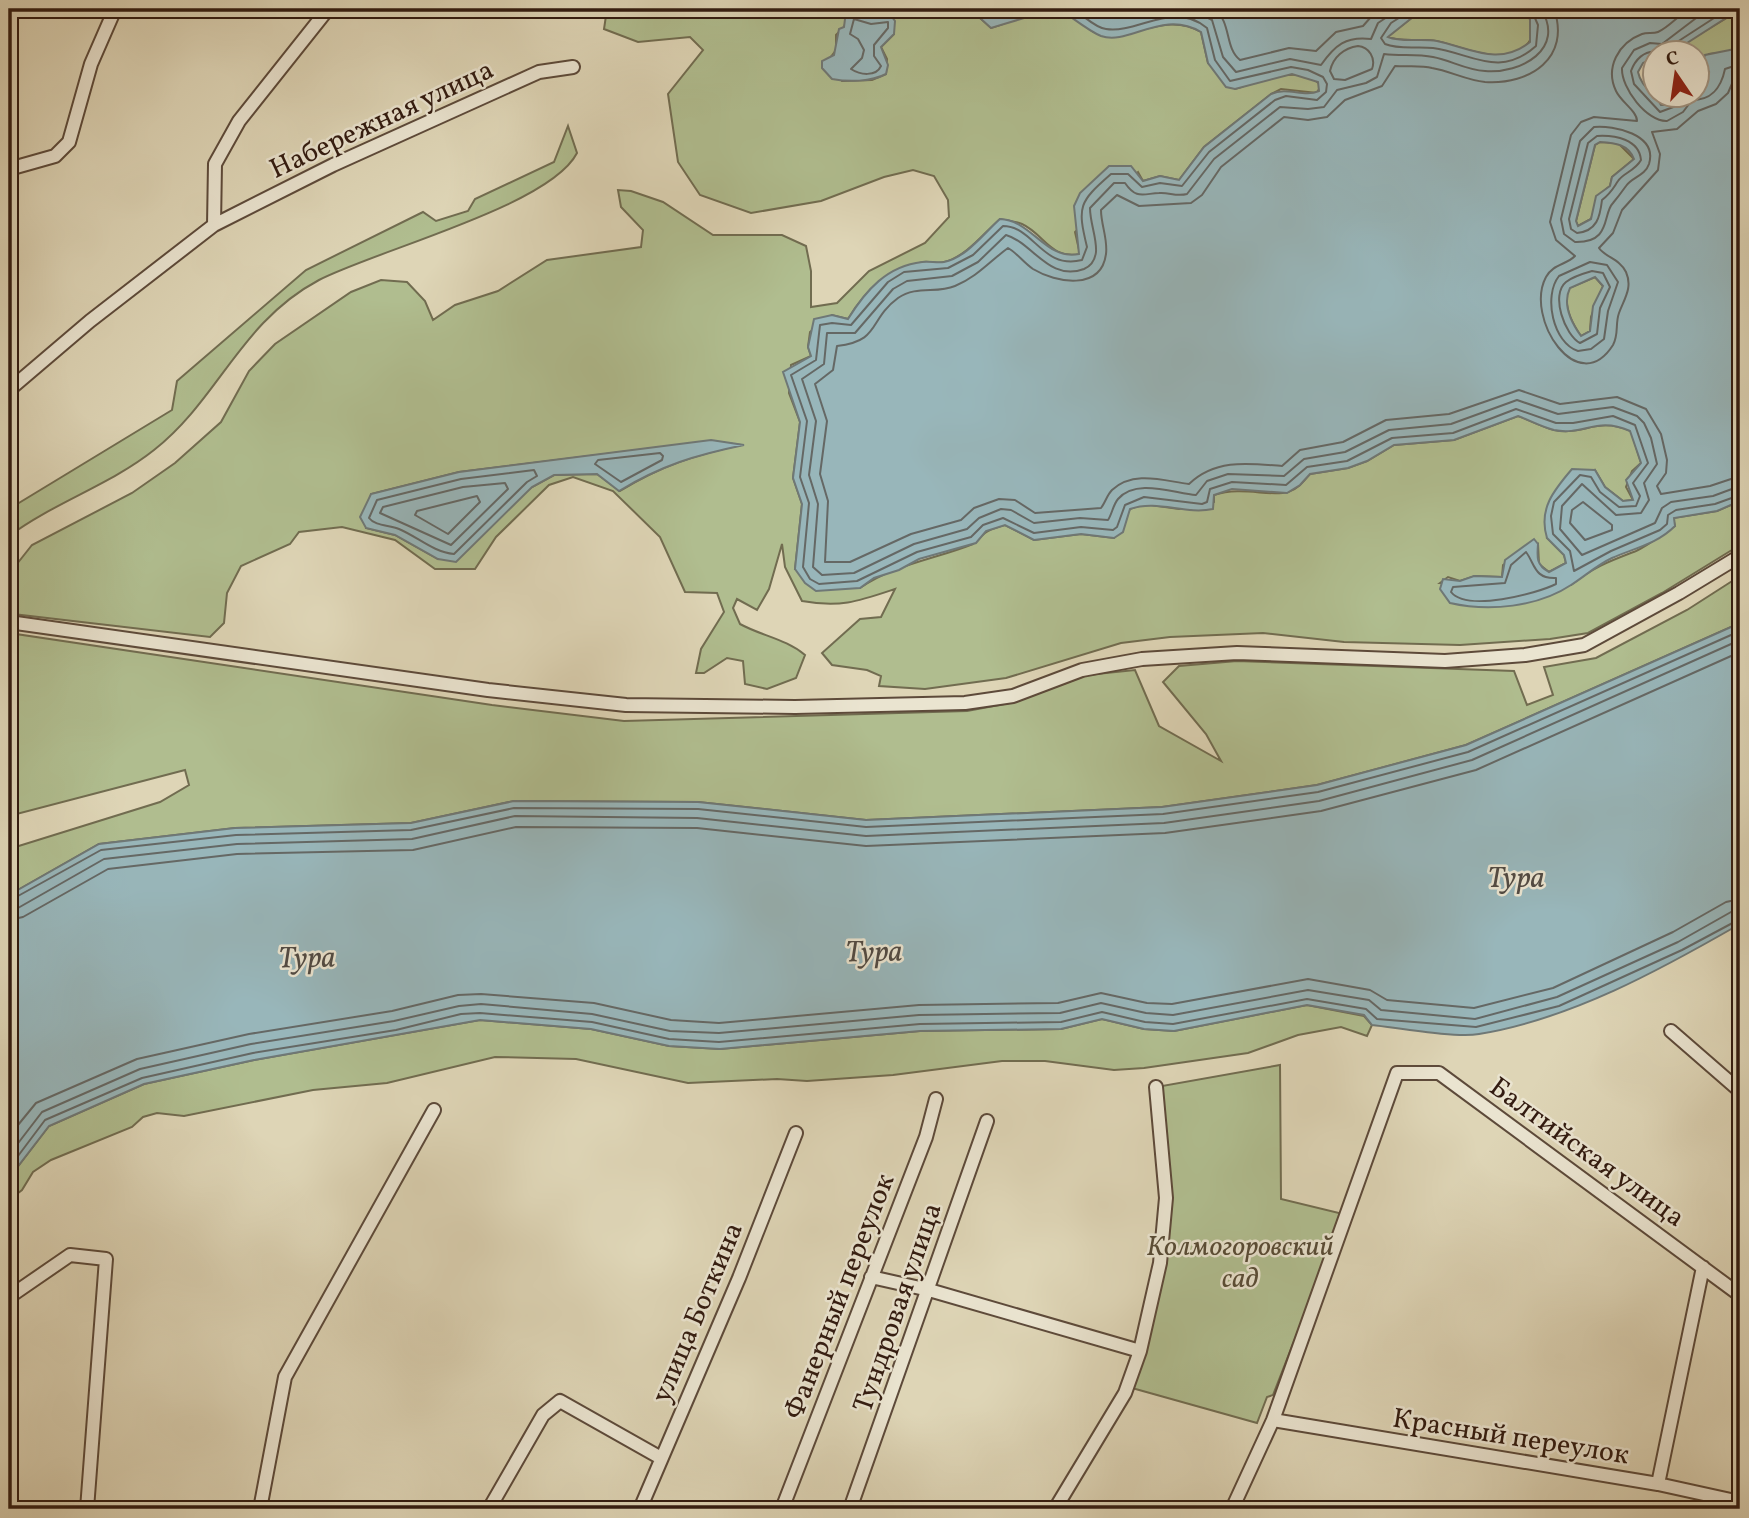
<svg xmlns="http://www.w3.org/2000/svg" width="1749" height="1518" viewBox="0 0 1749 1518" font-family="Vollkorn,serif">
  <rect width="100%" height="100%" fill="#ded5b6"/>
  <filter id="stains"><feTurbulence type="fractalNoise" baseFrequency=".00286" numOctaves="4"/><feColorMatrix values="0 0 0 0 .2 0 0 0 0 .09 0 0 0 0 .02 0 0 0 .5 -.17"/></filter>
  <radialGradient id="worn" r=".72"><stop offset=".6" stop-color="#630" stop-opacity="0"/><stop offset="1" stop-color="#630" stop-opacity=".3"/></radialGradient>
  <path fill="#b0bd8f" stroke="#716c50" stroke-width="2" fill-rule="evenodd" d="M607,9h363l21,19c20,-6 42,-18 63,-19 19,-1 34,27 52,27 34,0 62,-23 95,-4l7,31 27,26c24,-7 65,-26 86,-4l-4,8 -36,-4 -10,5 -67,53 -25,33 -19,-4 -17,5 -5,-9 -63,60 5,22c-29,6 -36,-20 -58,-30 -7,-3 -15,-3 -22,-5 -16,14 -34,38 -56,43 -7,2 -14,-1 -21,0 -36,8 -57,27 -75,57l-16,-4 -22,17 -2,15 3,9 -20,9 -2,28 11,29 -7,56 9,26 -7,65 65,19c35,-24 76,-29 113,-44 5,-3 7,-7 12,-11 5,-4 14,-6 20,-8l29,15 47,-6 33,4 16,-29 14,-5 35,5 35,-7v-7c28,-9 55,2 74,-3 10,-3 16,-11 22,-18l38,-6 19,-7 27,-16 60,-5 64,-24c11,4 24,11 36,14 31,6 42,-14 77,1l10,32 -9,8 -6,16 7,13 -10,1 -18,-14 -10,-17 -48,68 17,17 2,8 -17,9 -10,-8 -1,-20 -35,21 -1,12 -27,-1 -15,5 -12,-4 -8,6 131,2c22,-18 39,-24 65,-34 13,-6 26,-17 39,-25l-2,-8 44,-7 23,-10v44l-78,48 -74,40 -38,6 -90,6 -116,-3 -81,-9 -93,4 -49,6 -115,35 -81,11 -46,-3 2,-10 -14,-6 -35,-5 -10,-12 38,-34 21,-2 14,-28c-36,12 -54,19 -93,12l-17,-34 -3,-23 -13,45 -12,21 -20,-11 -4,9 7,16c22,12 46,15 65,31l-9,23 -29,11 -22,-5 -2,-23 -16,-3 -23,15h-8l5,-24 23,-37 -7,-19 -32,-1 -25,-55 -47,-46 -40,-14 -24,8 -53,52 -21,32h-40l-40,-29 -53,-13 -43,5 -9,12 -49,22 -14,27 -3,30 -14,14 -197,-23 -4,-7v-33l23,-29 100,-52 43,-30 46,-41 28,-51 26,-27 76,-52 30,-12 26,2 18,19 8,19 22,-15 43,-14 49,-31 94,-13 2,-17 -22,-23 -3,-17 13,1 32,11 50,33h69l24,11 5,25v36l26,-4 32,-32 56,-28 24,-26 -1,-17 -14,-24 -21,-6 -29,7 -63,24 -70,12 -51,-18 -22,-33 -10,-68 35,-44 -13,-13 -52,5 -34,-13zM850,10l21,7 17,-5 5,3 1,19 -13,13 6,12 -1,15 -14,6 -30,1 -12,-23 6,-8v-15l8,-8zM711,441l30,4c-47,10 -80,21 -121,46l-23,-17 -43,1 -22,12 -94,72 -43,-24 -29,-7 5,-34 88,-22z
    M1423,9h95l12,10 2,18c-18,36 -70,9 -96,4 -16,-3 -33,2 -49,-4z
    M1740,10v38l-10,4 -21,2 -7,8 7,10 -12,13 -1,-33h-26z
    M568,126l9,27c-27,53 -200,97 -258,127 -79,42 -100,119 -165,170 -44,35 -99,52 -145,86v-27l163,-99 5,-29 129,-111 117,-58 13,9 32,-10 7,-12 79,-37z
    M1600,142l18,1 16,16 -22,18 -2,9c-14,10 -13,17 -19,33l-13,7 -2,-5 19,-76z
    M1595,277l8,9 -12,31 -1,14 -9,5c-10,-14 -18,-32 -12,-48z
    M1740,576v47l-274,122 -149,40 -155,22 -296,13 -168,-18 -184,-1 -103,22 -176,5 -136,16 -90,51v-46l151,-47 29,-17 -4,-15 -176,46v-183l483,72 132,16 343,-10 48,-9 72,-27 48,-5 24,56 62,35 -15,-27 -43,-52 16,-16 58,-5 277,10 13,34 26,-10 -9,-28 52,-9 91,-48z
    M1307,1005l57,11 8,9 -5,11 -26,-9 -43,8 -50,18 -104,15 -30,2 -69,-9h-43l-109,14 -86,6 -30,-2 -89,4 -112,-24 -81,-2 -108,26 -74,7 -129,26 -27,-3 -14,4 -11,10 -81,33 -18,12 -11,18 -13,10v-22l40,-52 95,-42 110,-24 226,-40 111,9 78,17 51,3 200,-18 141,-2 41,-10 42,10 30,2z
    M1280,1065l1,134 58,14v13l-66,169 -6,2 -10,26 -125,-35 39,-190 -9,-112z"/>
  <path fill="#98b6ba" stroke="#6f7876" stroke-width="2" fill-rule="evenodd" d="M970,9h84l-63,19z
    M1059,9h364l-35,28c15,6 32,1 49,4 33,7 62,26 93,1v-23l-12,-10h222l-64,41 -22,2v6l-11,5 -5,9c3,15 16,20 23,33h4l13,-10 18,-1 1,-9 12,-13 -7,-10 3,-7 35,-7v453l-23,10 -43,7 1,8c-18,18 -40,22 -63,32 -15,7 -27,18 -41,27 -33,22 -82,27 -121,18l-10,-14 3,-10 17,2 14,-5 28,1 3,-17 29,-21 4,5c-1,13 -2,21 11,28l17,-9 -2,-8 -17,-17c-9,-29 7,-48 25,-69l23,1 10,17 18,14 10,-1 -7,-20 15,-17 -11,-32c-34,-15 -46,5 -76,-1 -12,-3 -25,-10 -36,-14l-64,24 -60,5 -27,16 -19,7 -38,6 -10,11 -13,8 -55,-4 -18,6 -1,14c-29,6 -55,-10 -83,0l-7,23 -9,6 -33,-4 -47,6 -29,-15 -19,6 -10,12 -57,16 -20,11 -25,8 -14,10 -44,3 -11,-8 -10,-14 7,-65 -9,-26 7,-56 -17,-50 28,-16 -3,-9 6,-28 18,-4 16,4c18,-29 39,-53 74,-57 7,-1 15,1 22,0 22,-4 40,-29 56,-43 32,1 46,42 79,35l-5,-48 6,-13 29,-27h22l12,15 17,-5 19,4 25,-33 67,-53c17,-8 32,4 48,-3l-1,-9 -26,-8 -57,15 -9,-2 -18,-24 -7,-31c-39,-23 -72,14 -100,4 -14,-6 -29,-19 -42,-27zM1600,142c15,1 28,2 34,17l-22,18 -2,9 -14,10 -5,23 -13,7 -2,-5 19,-76zM1595,277l8,9 -10,20 -3,25 -9,5c-10,-14 -19,-32 -11,-48z
    M850,10l21,7 17,-5 7,9 -1,13 -13,13 7,18 -2,9c-15,8 -38,8 -54,5l-10,-11v-7l12,-6 5,-26 5,-2 2,-16z
    M711,440l33,5c-48,10 -82,20 -125,46l-22,-17 -43,1 -22,12 -76,75 -18,-3 -43,-24 -29,-7 -6,-11 11,-23 88,-22z
    M1740,623v301c-80,46 -169,95 -261,110 -24,4 -80,-6 -107,-9l-8,-10 -57,-10 -133,26 -30,-2 -42,-10 -41,10 -141,2 -200,18 -51,-3 -78,-17 -111,-9 -226,40 -110,24 -95,42 -40,52v-283l90,-51 136,-16 176,-5 103,-22 184,1 168,18 296,-13 155,-22 149,-40z"/>
  <g fill="none" stroke-linecap="round" stroke-linejoin="round">
    <path stroke="#656865" stroke-width="2" d="M1073,9c9,5 22,19 33,20 32,5 67,-29 101,-1l8,32 15,21 61,-14 17,3 15,7 4,7 -1,8 -9,8 -31,-4 -11,4 -66,52 -27,34 -22,-3 -18,4 -14,-13h-17c-32,28 -34,32 -24,73l-5,13c-40,10 -48,-34 -79,-34l-30,29 -25,13 -44,4 -16,10 -37,43 -19,-2 -12,2 -4,35 -25,15 16,46 -7,56 9,26 -6,64 7,12 9,5 38,-3 60,-29 54,-15 12,-12 20,-7 31,15 47,-6 32,3 4,-3 8,-22 19,-8 58,7 5,-2 3,-13 22,-7 54,3 21,-18 40,-6 45,-23 61,-5 63,-24 40,14h17l40,-7 22,9 13,38 -15,20 7,13 -4,10 -17,1 -19,-15 -9,-15 -11,-2 -26,27 -3,14 2,18 17,17 4,20 37,-20 49,-21 7,-6 1,-9 8,-5 39,-6 25,-9
      M1168,9l27,2 17,9 11,37 13,15 54,-13 31,6c14,-20 25,-29 50,-26l7,-16 21,-14
      M1214,9c18,13 10,38 26,51l49,-12 27,3 20,-19 27,-6 15,-17
      M1413,9l-22,14 -10,15 4,6c15,6 32,2 48,4 38,5 66,31 103,-2l2,-21 -7,-16
      M1541,9c25,40 -20,65 -56,62 -19,-1 -35,-11 -52,-14 -16,-3 -33,-1 -49,-3l-7,23 -11,6 -29,7 -13,17 -16,2 -28,-2 -66,52 -27,35c-11,3 -18,-2 -28,-1 -17,1 -23,6 -34,-10h-11l-24,25c0,15 7,30 6,44 -1,8 -5,14 -12,17 -35,13 -51,-26 -78,-34l-28,27 -26,14 -45,5 -14,8 -38,44h-28l-3,31 -22,15 14,42 -7,54 9,29 -5,63 9,8 32,-2 60,-29 53,-15 12,-11 22,-9 10,1 23,13 46,-5 28,2c4,-6 5,-15 10,-21 18,-21 55,-6 78,-4l11,-14 21,-7 56,2 20,-17 41,-7 44,-22 62,-6 66,-24 41,14 55,-7 24,9 7,7 7,15 6,26 -13,19 5,17 -8,13 -25,2 -34,-31 -20,22 -2,23 22,26 73,-32 7,-15 9,-6 42,-6 27,-10
      M1554,9c17,49 -24,76 -69,73 -19,-2 -35,-11 -53,-14 -11,-3 -25,-1 -37,-2l-13,20 -37,14 -18,17 -19,3 -24,-3 -63,50 -19,28 -11,8 -52,3 -22,-11 -16,15c0,15 7,29 5,44 -5,37 -50,29 -73,15 -9,-6 -16,-16 -25,-21 -18,13 -31,29 -53,38 -19,8 -38,-1 -57,12 -30,22 -17,43 -61,48l-4,24 -18,14 12,37 -7,53 8,27 -3,61h25l61,-28 50,-14 13,-12 25,-9 16,1 20,13 66,-5c4,-5 6,-13 11,-18 22,-20 52,-9 77,-6 26,-25 58,-21 93,-18l18,-16 43,-8 43,-22 63,-6 70,-24 41,14 57,-7 29,12 15,25 6,26 -1,13 -9,13 4,8 49,-8 30,-10
      M1689,9c-10,6 -21,19 -31,23 -5,2 -11,0 -16,2 -24,9 -37,34 -26,57 5,11 21,20 21,30l-43,-4 -13,5 -10,13 -21,87 6,18 19,16c-9,9 -22,8 -29,21 -22,41 32,123 67,68 6,-11 2,-21 6,-32 5,-14 14,-25 7,-41 -6,-13 -21,-15 -27,-24l14,-15 9,-23 36,-40 2,-16 -8,-22 25,-3 21,-18 18,-7 12,-11 6,-14 6,-3
      M1708,9l-46,35 -12,-1 -16,7 -12,18c-1,20 25,54 45,53l16,-9 9,-12c20,0 29,-12 33,-31l15,-5
      M854,19l17,5 17,-2v6l-14,17v11l7,10c-5,11 -21,9 -30,3l11,-11 2,-8 -6,-11 -8,-5z
      M1358,46c11,1 18,12 14,23l-27,11 -11,-1 -4,-8c3,-14 14,-23 28,-25z
      M1657,52c-13,-2 -22,8 -26,19l3,13 26,28 16,-6 6,-12
      M1670,52l4,-8 54,-35
      M1594,127c19,-2 64,7 55,37 -4,12 -17,13 -23,22 -5,7 -8,11 -13,17 -11,11 -1,40 -38,39l-11,-8 -3,-15 19,-78z
      M1597,136c18,-1 42,3 44,24 -6,11 -18,13 -23,21 -6,9 -7,12 -16,19 -2,17 -5,31 -25,33l-6,-4 -2,-10 19,-76z
      M1590,262l17,3 11,17 -10,29 -4,28 -13,10 -13,2c-25,-8 -35,-55 -19,-75z
      M1592,271l11,2 7,14 -10,21 -3,26 -17,9c-15,-8 -30,-48 -14,-61 6,-5 19,-9 26,-11z
      M660,453l3,3 -1,4 -41,22 -26,-18 3,-4z
      M534,470l3,6 -10,6 -73,72c-21,-2 -36,-17 -55,-25 -10,-4 -24,-3 -30,-11l8,-18 84,-21z
      M505,483l3,6 -57,56 -71,-32 3,-6 80,-20z
      M477,496l3,6 -32,32 -33,-19 2,-4z
      M1583,502l29,23v5l-27,10 -15,-17 2,-13z
      M1526,552c9,12 8,27 30,26v6c-20,10 -89,28 -105,8l2,-5 52,-4 6,-18z
      M9,901l92,-51 135,-15 175,-5 103,-22 184,1 168,18 297,-13 155,-22 150,-40 272,-121
      M9,910l9,-2 86,-49 133,-15 175,-5 103,-23 182,2 169,18 298,-13 155,-22 153,-41 268,-120
      M9,920l14,-3 85,-48 129,-15 176,-4 103,-23 181,1 169,18 299,-13 156,-22 155,-41 264,-118
      M9,1136l27,-33 101,-44 112,-25 143,-23 66,-16 23,-1 113,9 77,17 48,3 200,-18 139,-2 43,-10 46,10 25,1 136,-25 62,11 17,10 87,8 79,-20 120,-56 53,-30 14,-3
      M9,1155l33,-43 98,-43 111,-25 143,-23 65,-15 22,-2 111,10 78,17 49,2 200,-18 141,-2 41,-10 45,10 27,2 135,-25 61,10 12,10 94,9 82,-22 121,-55 53,-30 9,-2
      M9,1168l36,-48 97,-42 111,-25 143,-23 65,-16 19,-1 112,9 77,17 50,3 201,-18 141,-2 41,-10 43,10 28,2 134,-25 59,10 11,10 99,8 83,-21 123,-56 58,-31"/>
    <defs>
      <path id="street" d="M9,169l46,-13 14,-14 22,-78 24,-55
        M214,225l1,-61 24,-43 89,-112
        M9,390l81,-69 124,-96 119,-60 206,-93 34,-5
        M9,622l479,68 138,15 169,2 170,-4 48,-7 69,-26 60,-11 95,-6 208,8 80,-6 59,-10 95,-52 61,-37
        M1671,1031l69,60
        M871,1277l58,13 211,61
        M9,1297l61,-42 36,4 -19,250
        M1273,1420l385,64 82,18
        M1658,1484l45,-217
        M260,1509l25,-132 149,-267
        M489,1509l54,-94 17,-14 101,57
        M640,1509l99,-231 57,-145
        M782,1509l144,-372 10,-38
        M850,1509l137,-388
        M1055,1509l70,-116 15,-42 20,-88 6,-65 -10,-111
        M1232,1509l41,-89 124,-347h42l301,222"/>
    </defs>
    <use href="#street" stroke="#5d4a3a" stroke-width="16"/>
    <use href="#street" stroke="#eae4d0" stroke-width="12"/>
  </g>
  <g text-anchor="middle" stroke-width="5" stroke-linejoin="round" paint-order="stroke">
    <g font-size="28" fill="#321b10" stroke="#eae4d0">
      <text transform="translate(381 118) rotate(-25)" y="10">Набережная улица</text>
      <text transform="translate(1588 1151) rotate(36)" y="10">Балтийская улица</text>
      <text transform="translate(838 1296) rotate(-69)" y="10">Фанерный переулок</text>
      <text transform="translate(896 1307) rotate(-71)" y="10">Тундровая улица</text>
      <text transform="translate(696 1312) rotate(-67)" y="10">улица Боткина</text>
      <text transform="translate(1511 1435) rotate(9)" y="10">Красный переулок</text>
    </g>
    <g font-size="28" font-style="italic" fill="#584c36" stroke="#eae4d0">
      <text x="1240" y="1255">Колмогоровский<tspan x="1240" dy="32">сад</tspan></text>
    </g>
    <g font-size="30" font-style="italic" fill="#514a43" stroke="#eae4d0">
      <text x="1516" y="887">Тура</text>
      <text transform="translate(874 951) rotate(-1)" y="10">Тура</text>
      <text transform="translate(307 957) rotate(-1)" y="10">Тура</text>
    </g>
  </g>
  <rect width="1749" height="1518" fill="none" stroke="#ded5b6" stroke-width="35"/>
  <rect x="10" y="10" width="1728" height="1497" fill="none" stroke="#321b10" stroke-width="3.5"/>
  <rect x="18" y="18" width="1714" height="1483" fill="none" stroke="#321b10" stroke-width="2"/>
  <g transform="translate(1676 74) rotate(347)"><circle r="33" fill="#eae4d0" stroke="#a09483" stroke-width="2"/>
  <path d="M0-5L12 26L0 18L-12 26Z" fill="#8f2418"/>
  <text y="-10" font-size="19" font-weight="bold" text-anchor="middle" fill="#321b10">С</text>
  </g>
  <rect width="100%" height="100%" filter="url(#stains)"/>
  <rect width="100%" height="100%" fill="url(#worn)"/>
</svg>
